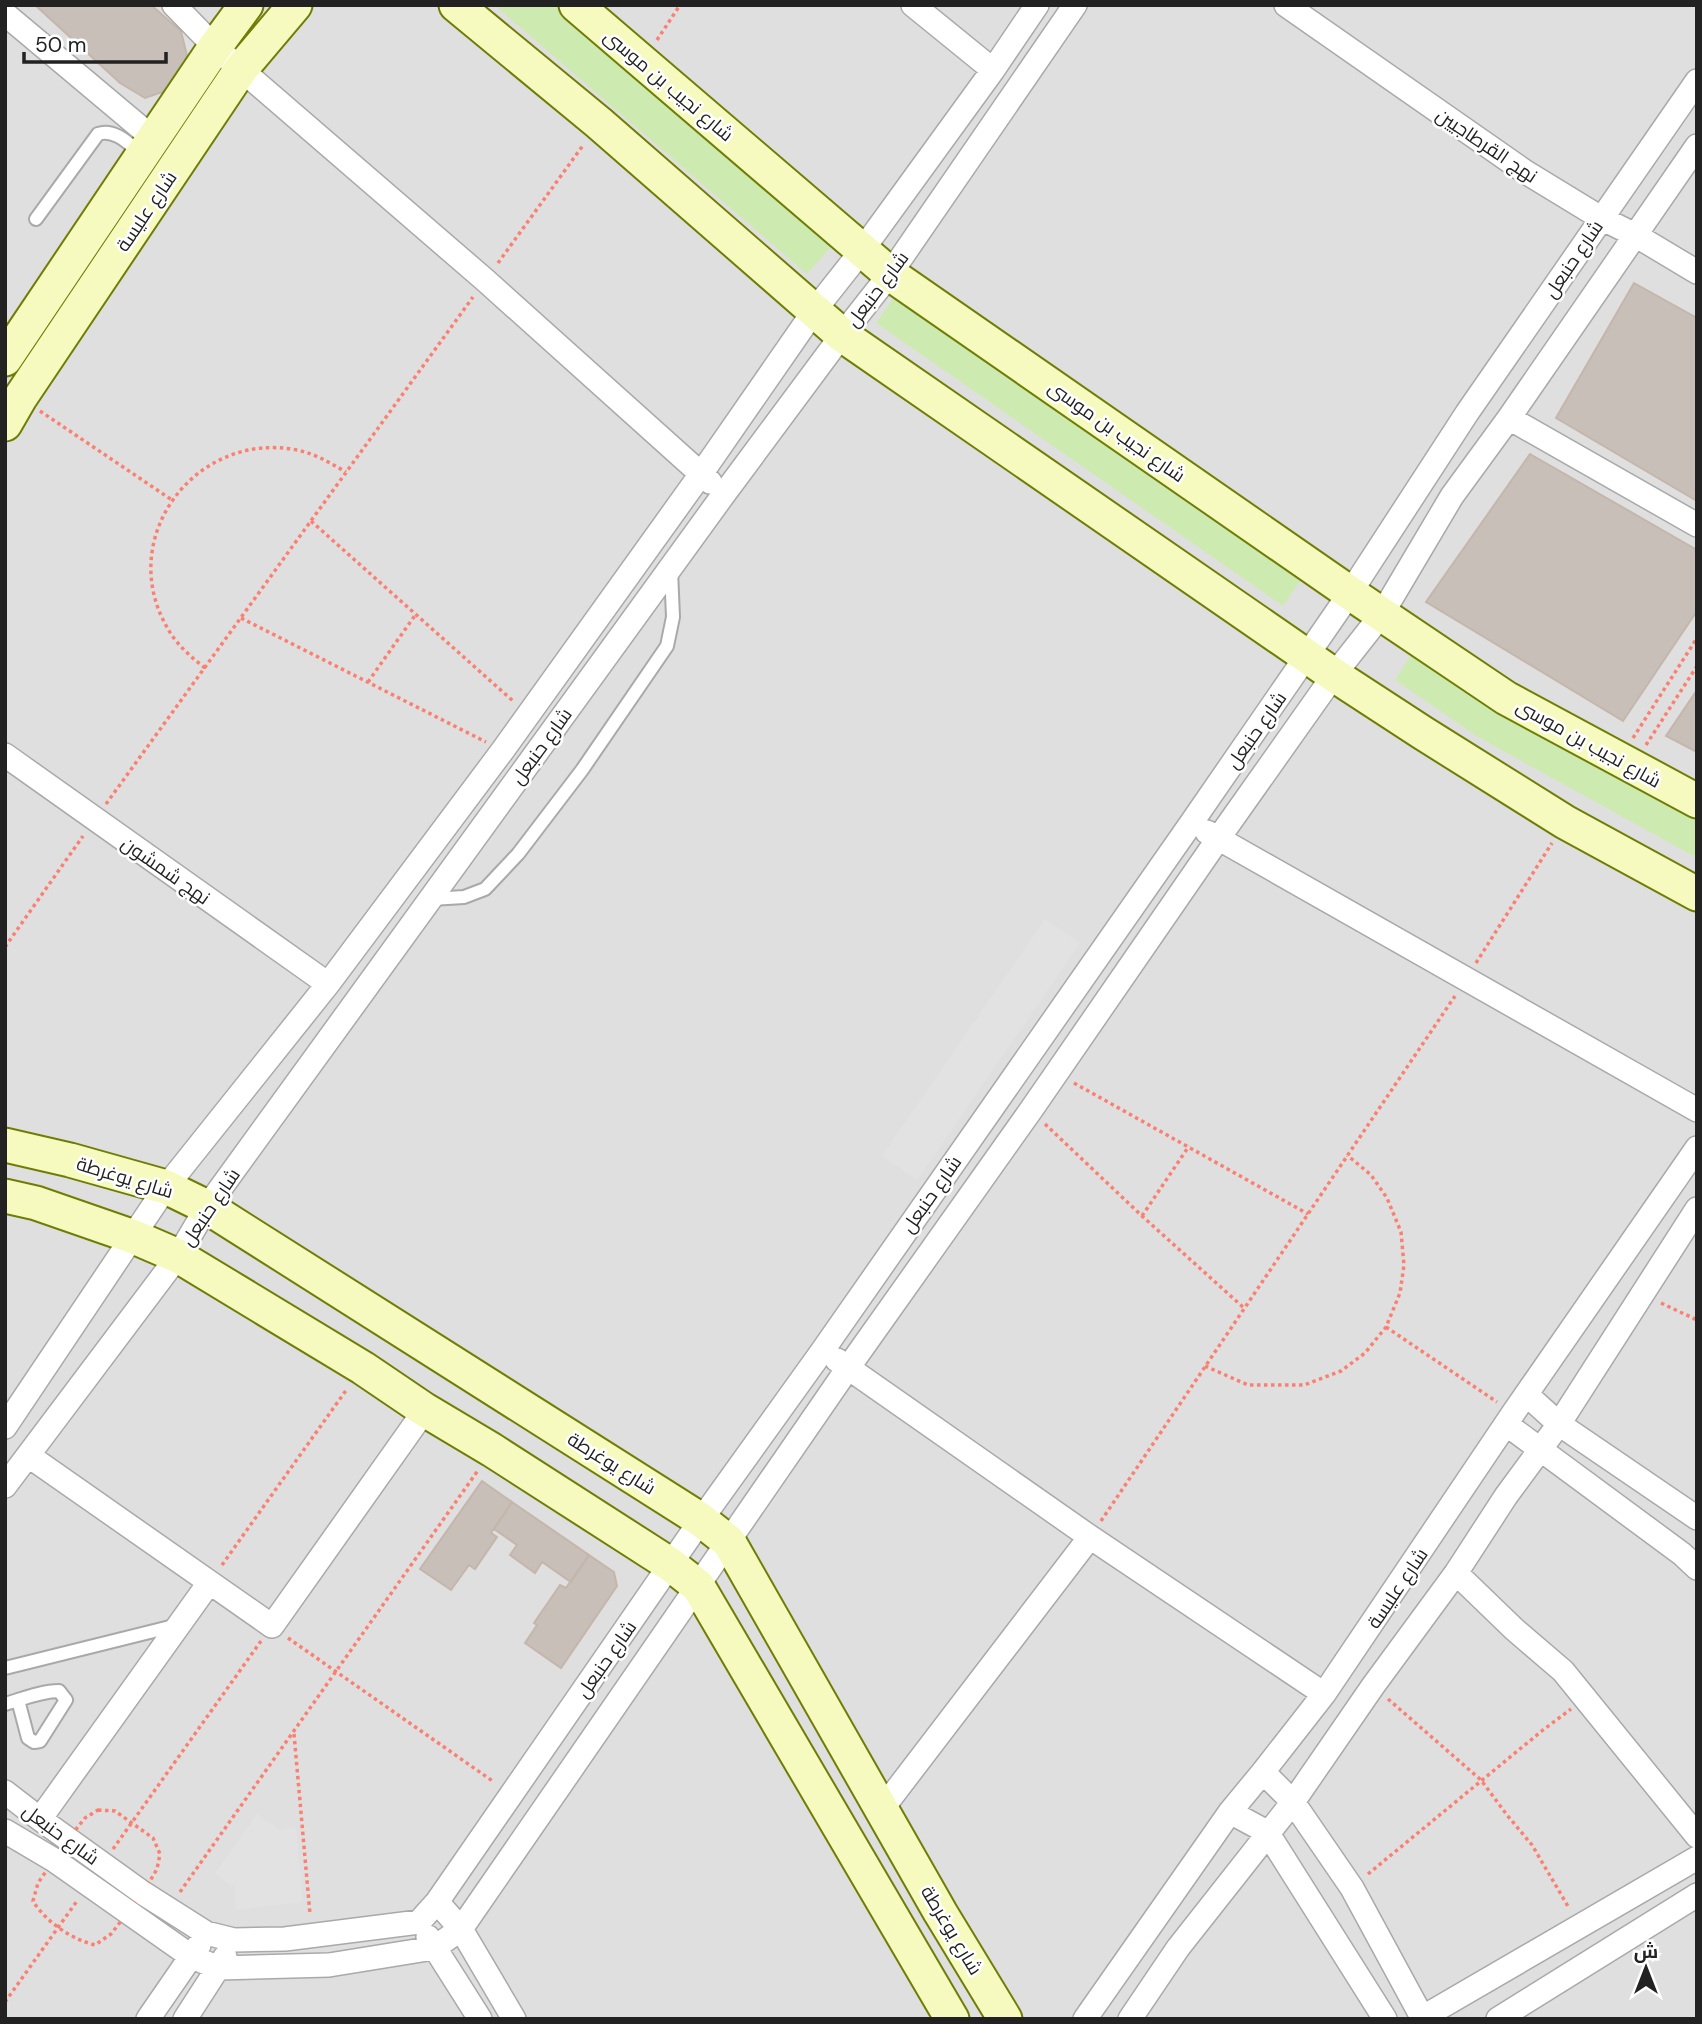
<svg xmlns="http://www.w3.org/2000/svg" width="1702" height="2024" viewBox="0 0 1702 2024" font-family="'DM Sans',Cairo,sans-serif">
  <rect width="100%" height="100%" fill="#f2efe9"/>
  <path fill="#e0dfdf" d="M5,5h1692v2014h-1692z"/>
  <path fill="#cdebb0" d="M494,5h70l273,235 -30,34z
    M897,293l407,282 -21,31 -407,-283z
    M1413,652l82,58 202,107v41l-219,-121 -83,-57z"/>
  <path fill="#e2e2e2" d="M1045,919l35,24 -163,237 -35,-24z
    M257,1814l23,16 16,-3 7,75 -67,8 -1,-22 -20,-14z"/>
  <path fill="#c7bfb8" stroke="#c4b6ab" stroke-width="2" d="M35,5h116l30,26 7,29 -8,26 -35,12 -25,-15z
    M1634,283l63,35v183l-141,-83z
    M1530,454l167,96v61l-74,110 -197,-119z
    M1697,690v62l-31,-16z
    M482,1481l30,21 -21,31 6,4 -22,32 -6,-4 -18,25 -31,-21z
    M512,1502l77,53 -18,27 -29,-20 -7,11 -25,-18 7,-10 -23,-16z
    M589,1555l25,17 3,14 -56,82 -36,-25 12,-18 -3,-2 26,-38 6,3z"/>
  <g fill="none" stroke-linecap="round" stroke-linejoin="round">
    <defs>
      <path id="lane" d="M36,219l62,-85c17,-6 32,11 45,21
        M431,899l33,-2 21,-8 33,-35 64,-84 85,-124 6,-29 -2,-47
        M5,1668l173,-43
        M5,1704c17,-5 37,-13 54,-13l7,9 -26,41 -6,1 -6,-4 -10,-38"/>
      <path id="street" d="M174,5l41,42 270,233 225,202
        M913,5l80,65
        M1286,5l238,166 77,47 34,17 62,37
        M5,14l149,125
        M1509,418l188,107
        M5,755l323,229
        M1207,832l490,278
        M837,1360l253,177 234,157
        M1527,1395l32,29 138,94
        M1506,1424l176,130 15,14
        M5,1427l161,-240 162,-203 175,-234 198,-276 113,-163 49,-62 130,-179 44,-65
        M29,1456l243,170 153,-216
        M5,1486l173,-230 29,-49 517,-713 118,-159 48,-61 185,-269
        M1456,1573l58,56 49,42 134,165
        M1263,1772l30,30 59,86 71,131
        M5,1792l35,27 103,74 63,40 28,7 51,-1 134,-17 18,-20 264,-382 122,-170 369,-528 158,-229 117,-180 230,-332
        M882,1809l208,-272
        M1230,1812l37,20 118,187
        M40,1819l169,-236
        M5,1831l49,29 138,97 27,11 110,-3 105,-17 27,-19 387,-561 183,-258 187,-271 116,-164 48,-61 70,-118 57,-78 188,-272
        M437,1902l24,27 53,90
        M428,1937l52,82
        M148,2019l51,-74
        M185,2019l40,-62
        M1085,2019l145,-207 33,-40 61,-78 190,-282 183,-264
        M1130,2019l48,-71 115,-146 80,-116 83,-113 50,-77 53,-72 138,-215
        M1420,2019l277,-161
        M1498,2019l199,-124"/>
      <path id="secondary" d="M456,5l143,118 243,212 492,340 89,58 142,89 132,72
        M576,5l314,269 460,319 156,105 191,103
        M5,359l210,-312 31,-42
        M5,424l15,-26 221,-329 54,-64
        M5,1145l65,15 96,27 41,20 494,313 28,22 211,370 65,107
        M5,1196l31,7 98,34 44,19 185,112 62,42 67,40 179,115 27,21 254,433"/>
    </defs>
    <use href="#lane" stroke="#a9a9a9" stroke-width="16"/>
    <use href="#street" stroke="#a9a9a9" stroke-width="26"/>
    <use href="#secondary" stroke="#707d05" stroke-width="37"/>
    <path stroke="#fa8072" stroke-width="3.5" stroke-dasharray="3.5 3.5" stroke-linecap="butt" d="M657,40l23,-35
      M498,263l86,-119
      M40,411l132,89
      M311,521l202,180
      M241,618l245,124
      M205,668c-14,-11 -28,-23 -37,-39 -54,-91 28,-199 129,-179 19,4 33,13 49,22
      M368,682l48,-68
      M1633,738l64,-100
      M1646,745l51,-79
      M106,804l367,-507
      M5,947l78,-111
      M1476,963l76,-120
      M1074,1083l234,131
      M1045,1124l97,92 102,92
      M1142,1216l47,-70
      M1661,1303l36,17
      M1386,1327l111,75
      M1205,1366l43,19h56l37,-14 24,-18 21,-26 14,-34 4,-28 -3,-33 -14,-34 -16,-23 -24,-20
      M1101,1521l354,-525
      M222,1565l125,-176
      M288,1638l206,144
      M1388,1699l93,81 26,35 25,30 37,63
      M294,1734l16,180
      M98,1810l17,1 38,27 7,16 -3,15 -14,24 -32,41 -16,11c-24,-6 -49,-23 -62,-44l5,-18 31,-45 16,-20z
      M113,1849l148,-208
      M1368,1874l175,-144 28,-21
      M180,1892l299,-423
      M5,2002l72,-101"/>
    <use href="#lane" stroke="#fff" stroke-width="12"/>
    <use href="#street" stroke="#fff" stroke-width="23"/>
    <use href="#secondary" stroke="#f7fabf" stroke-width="33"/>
  </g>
  <g text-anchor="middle" stroke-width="5" stroke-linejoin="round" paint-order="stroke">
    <g font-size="19" fill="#222" stroke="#fff">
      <text transform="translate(669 85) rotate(40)" y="7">شارع نجيب بن موسى</text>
      <text transform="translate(1487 145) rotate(34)" y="7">نهج القرطاجيين</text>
      <text transform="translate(146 211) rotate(-56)" y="7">شارع عليسة</text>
      <text transform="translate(1573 259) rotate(-56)" y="7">شارع حنبعل</text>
      <text transform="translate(877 289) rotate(-53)" y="7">شارع حنبعل</text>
      <text transform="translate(1117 431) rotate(35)" y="7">شارع نجيب بن موسى</text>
      <text transform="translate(1256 730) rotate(-55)" y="7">شارع حنبعل</text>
      <text transform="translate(1589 743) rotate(29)" y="7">شارع نجيب بن موسى</text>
      <text transform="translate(541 746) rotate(-54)" y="7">شارع حنبعل</text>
      <text transform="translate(166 870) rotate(35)" y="7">نهج شمشون</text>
      <text transform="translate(125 1177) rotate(17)" y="7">شارع يوغرطة</text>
      <text transform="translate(931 1194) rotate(-55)" y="7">شارع حنبعل</text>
      <text transform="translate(210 1207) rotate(-56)" y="7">شارع حنبعل</text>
      <text transform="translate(612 1463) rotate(32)" y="7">شارع يوغرطة</text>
      <text transform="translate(1397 1588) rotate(-56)" y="7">شارع عليسة</text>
      <text transform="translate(606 1659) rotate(-55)" y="7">شارع حنبعل</text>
      <text transform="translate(61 1834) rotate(36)" y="7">شارع حنبعل</text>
      <text transform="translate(952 1930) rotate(59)" y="7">شارع يوغرطة</text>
    </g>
  </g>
  <rect width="1702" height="2024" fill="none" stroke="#222222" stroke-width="14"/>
  <g transform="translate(1646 1968)" stroke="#ffffff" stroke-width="5" paint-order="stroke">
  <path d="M0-5L12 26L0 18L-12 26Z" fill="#222222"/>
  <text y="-10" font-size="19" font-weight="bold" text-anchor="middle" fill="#222222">ش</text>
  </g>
  <path d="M24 52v10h142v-10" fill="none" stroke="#222222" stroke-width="3.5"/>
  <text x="35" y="52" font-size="21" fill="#222222" stroke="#ffffff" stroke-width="5" paint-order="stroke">50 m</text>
</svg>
